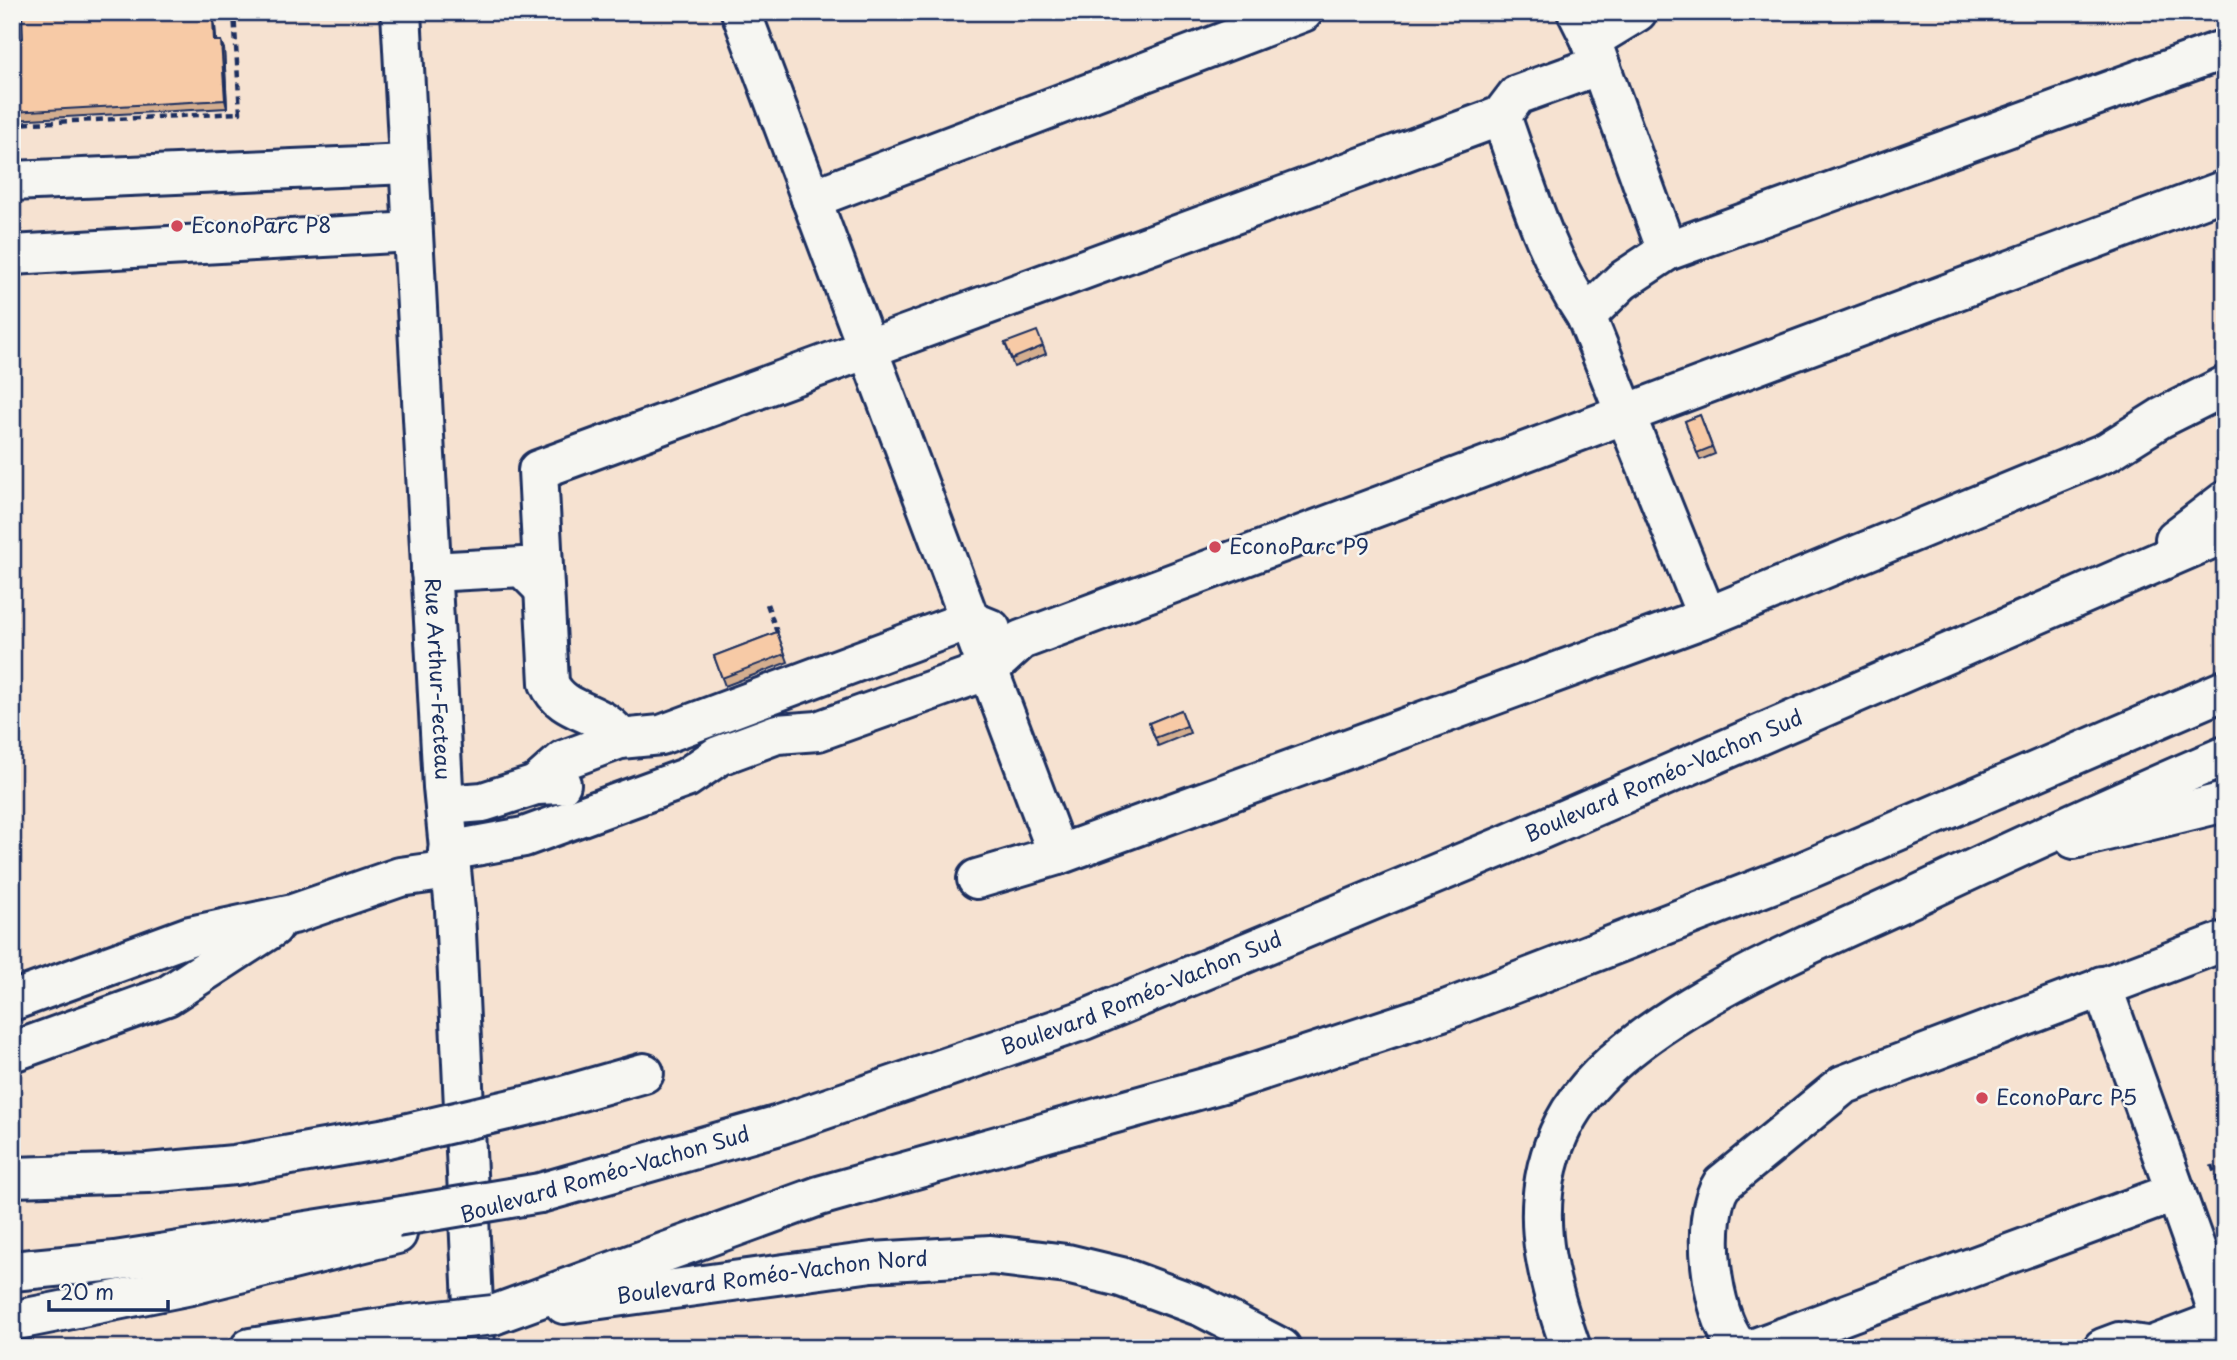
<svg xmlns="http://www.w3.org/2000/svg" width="2237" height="1360" viewBox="0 0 2237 1360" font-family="'Playpen Sans',sans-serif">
  <rect width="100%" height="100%" fill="#f6ede3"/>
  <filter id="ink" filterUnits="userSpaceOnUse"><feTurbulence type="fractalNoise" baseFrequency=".0143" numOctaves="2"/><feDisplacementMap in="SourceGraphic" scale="14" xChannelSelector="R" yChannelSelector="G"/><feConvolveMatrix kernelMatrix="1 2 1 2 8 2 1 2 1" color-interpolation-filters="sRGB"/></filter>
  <g filter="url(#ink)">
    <path fill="#f6e2d1" d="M12,12h2213v1336h-2213z"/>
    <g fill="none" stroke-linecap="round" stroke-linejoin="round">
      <defs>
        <g id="minor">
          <path id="s1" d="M401,12l42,775 12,123 20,438"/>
          <path d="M741,12l317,843"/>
          <path d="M1577,12l14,28 76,211"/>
          <path d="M1591,40l46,-28"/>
          <path d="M1501,116c25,70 43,137 85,200l121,301"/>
          <path d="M12,181l396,-17"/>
          <path d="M811,199l492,-187"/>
          <path d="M12,255l400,-23"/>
          <path d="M1586,316l36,-35 45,-30 558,-202"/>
          <path d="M2175,539l50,-38"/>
          <path d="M431,572l91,-5 21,21"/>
          <path d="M620,739c-15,-29 -58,-24 -71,-56l-11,-213 963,-354 16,-21 83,-30"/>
          <path d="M536,785l28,-25 56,-21 41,-4 308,-115 22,9"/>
          <path d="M445,805l38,-3 53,-17 25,-1"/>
          <path d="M2074,839l151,-37"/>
          <path d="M448,851l76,-14 162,-59 32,-22 59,-22 41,-3 170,-61 33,-30 1204,-450"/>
          <path d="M977,879l81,-24 649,-238 400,-165 54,-34 64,-32"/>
          <path d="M2102,986l110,308 8,26 1,28"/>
          <path d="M12,1001l178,-65 103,-22 107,-37 50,-7"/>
          <path d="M12,1052l155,-56 106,-69"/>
          <path d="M542,1102l102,-29"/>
          <path d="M12,1177l136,-4 86,-8 153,-27"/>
          <path id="s2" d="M540,1193l236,-67 308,-106 419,-174 722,-313"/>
          <path id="s3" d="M564,1304l308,-42 119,-7 76,9 54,13 81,30 79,41"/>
          <path d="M493,1315l326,-119 407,-114 222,-73 354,-137 423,-182"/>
          <path d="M12,1321l179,-36 206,-51"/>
          <path d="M250,1348l152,-23"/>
          <path d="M1571,1348c-27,-76 -46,-150 -7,-225 53,-103 245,-177 347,-225 104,-49 208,-97 314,-142"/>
          <path d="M1745,1348l-8,-3c-26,-30 -38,-127 -15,-161l121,-99 382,-144"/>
          <path d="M1755,1348l421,-156"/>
          <path d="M2103,1348l16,-6 28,4"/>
          <path d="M2146,1348l74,-28"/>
        </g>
        <path id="highway" d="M12,1271l103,-10 281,-44"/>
      </defs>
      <use href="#minor" stroke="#1b2f5e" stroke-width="44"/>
      <use href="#highway" stroke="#1b2f5e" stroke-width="44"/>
      <path stroke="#1b2f5e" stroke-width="4.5" stroke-dasharray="7 5" stroke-linecap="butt" d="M12,124l228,-11 -6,-101
        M767,604l12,34
        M2212,1165l13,36"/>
      <use href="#minor" stroke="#f6f6f2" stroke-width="38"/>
      <use href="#highway" stroke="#f6f6f2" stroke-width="38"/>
      <defs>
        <path id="minor-bridge" d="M387,1138l155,-36
          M402,1325l91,-10"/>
        <path id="highway-bridge" d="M396,1217l144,-24"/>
      </defs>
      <use href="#minor-bridge" stroke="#1b2f5e" stroke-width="44" stroke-linecap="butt"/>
      <use href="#highway-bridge" stroke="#1b2f5e" stroke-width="44" stroke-linecap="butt"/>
      <use href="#minor-bridge" stroke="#f6f6f2" stroke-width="38"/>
      <use href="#highway-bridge" stroke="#f6f6f2" stroke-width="38"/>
    </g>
    <path fill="#d4ae8f" stroke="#1b2f5e" stroke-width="2" d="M22,12h201v6l-10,1 2,7 1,15 8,8 3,59 -215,12v-81l11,-1z
      M1005,343l38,3 3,8 -32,13z
      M1700,415l15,39 -15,6 -15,-39z
      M777,632l11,30 -63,24 -11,-30z
      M1181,710l9,23 -32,13 -9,-23z"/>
    <path fill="#ad8d74" stroke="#1b2f5e" stroke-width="2" d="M213,18l2,8 2,23 -3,-8z
      M221,41l3,8 3,59 -2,-8z"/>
    <path fill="#f7caa6" stroke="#1b2f5e" stroke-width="2" d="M22,12h187v7l4,-1 1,23h7l4,59 -213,12v-73l11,-1z
      M1037,331l6,15 -31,13 -7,-16z
      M1700,415l12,32 -15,6 -12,-32z
      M777,632l8,22 -63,24 -8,-22z
      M1181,710l6,16 -32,12 -6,-15z"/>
  </g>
  <g fill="#d1495b" stroke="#f6f6f2" stroke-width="2.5">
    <circle cx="177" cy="226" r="7"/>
    <circle cx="1215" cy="547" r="7"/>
    <circle cx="1982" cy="1098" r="7"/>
  </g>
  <g text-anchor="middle" stroke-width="5" stroke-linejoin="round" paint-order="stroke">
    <g font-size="21" fill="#1b2f5e" stroke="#f6f6f2" text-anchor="start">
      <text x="191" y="233">EconoParc P8</text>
      <text x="1229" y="554">EconoParc P9</text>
      <text x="1996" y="1105">EconoParc P5</text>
    </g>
    <g font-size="21" fill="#1b2f5e" stroke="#f6f6f2">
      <text dy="7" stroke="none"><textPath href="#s1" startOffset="668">Rue Arthur-Fecteau</textPath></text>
      <text dy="7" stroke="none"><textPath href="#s2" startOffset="1200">Boulevard Roméo-Vachon Sud</textPath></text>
      <text dy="7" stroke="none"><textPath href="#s2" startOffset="634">Boulevard Roméo-Vachon Sud</textPath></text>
      <text transform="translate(605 1175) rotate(-16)" y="7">Boulevard Roméo-Vachon Sud</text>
      <text dy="7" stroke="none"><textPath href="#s3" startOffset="210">Boulevard Roméo-Vachon Nord</textPath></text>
    </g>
  </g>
  <rect width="2237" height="1360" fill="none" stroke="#f6f6f2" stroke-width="42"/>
  <rect x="21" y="21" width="2195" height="1318" fill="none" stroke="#1b2f5e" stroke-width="2.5" filter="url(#ink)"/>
  <path d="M49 1300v10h119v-10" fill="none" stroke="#1b2f5e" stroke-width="3.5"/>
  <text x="60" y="1300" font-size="21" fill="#1b2f5e" stroke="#f6f6f2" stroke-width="5" paint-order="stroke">20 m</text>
</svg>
